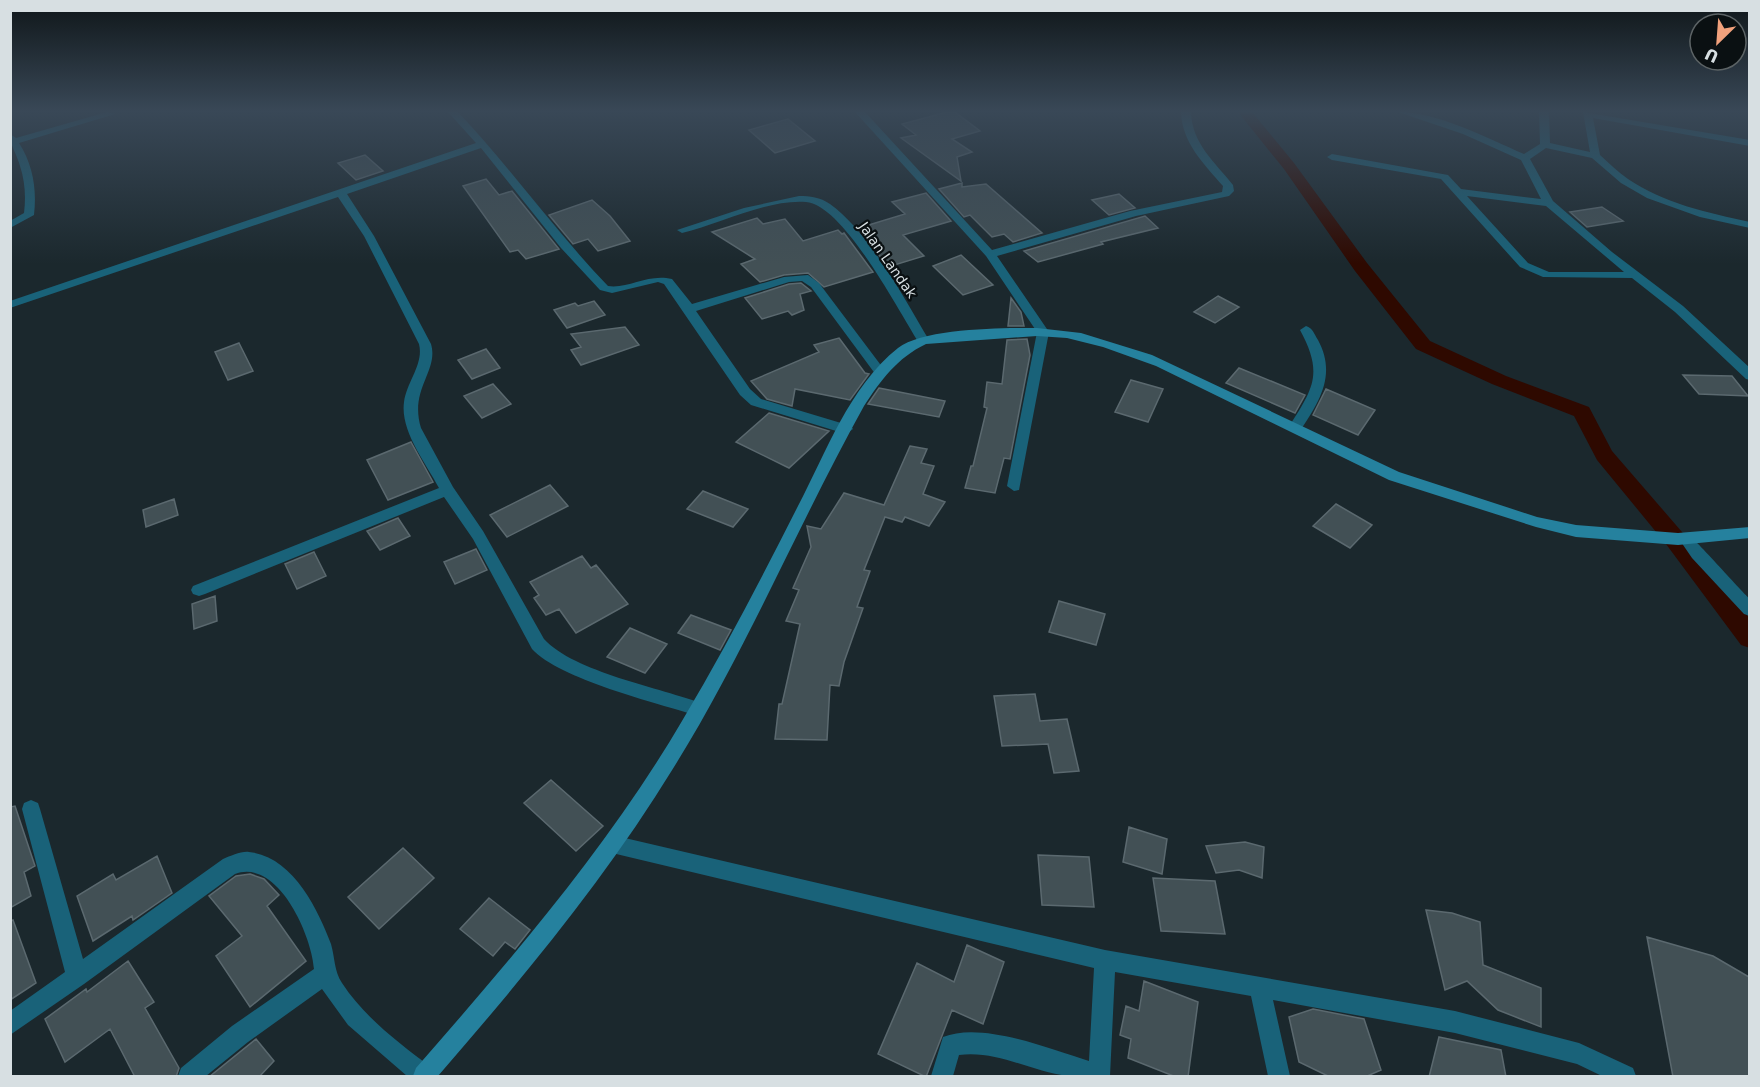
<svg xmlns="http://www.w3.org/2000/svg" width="1760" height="1087" viewBox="0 0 1760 1087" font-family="'DejaVu Sans',sans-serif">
  <rect width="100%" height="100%" fill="#1b282d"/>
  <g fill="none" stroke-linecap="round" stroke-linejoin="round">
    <path fill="#2e0900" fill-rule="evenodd" d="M1238,112h14l42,51 73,100 63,78 76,35 83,31 23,44 70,81 68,87v29l-9,-3 -75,-101 -69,-84 -23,-44 -82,-32 -76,-35 -61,-78 -71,-102z"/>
  </g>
  <path fill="#425055" stroke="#5b696f" stroke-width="1.5" d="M947,112h8l25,19 -28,8 20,13 -15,5 4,24 -60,-43 15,-3 -14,-11z
    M788,119l27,22 -40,12 -26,-23z
    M365,155l18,16 -27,9 -18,-17z
    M486,179l13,16 13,-4 47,58 -33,10 -8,-9 -8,2 -47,-66z
    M962,183v4l24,-3 56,49 -29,9 -9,-8 -12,3 -22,-22 -6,2 -25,-28z
    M926,193l25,28 -48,14 21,21 -36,11 -29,-39 46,-14 -13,-12z
    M1119,194l16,14 -26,7 -17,-15z
    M592,200l18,16 20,25 -32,10 -10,-12 -15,5 -24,-29z
    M1602,207l21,14 -36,6 -17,-15z
    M1145,216l13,12 -57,14 2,2 -65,18 -14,-11z
    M757,218l6,6 22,-5 18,22 35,-11 4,4 2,-1 29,39 -49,15 -16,-14 -24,2 -24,7 -19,-18 14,-5 -43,-27z
    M961,255l32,30 -30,10 -30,-29z
    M801,283l10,8 -11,3 4,16 -12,5 -4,-4 -26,8 -17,-21 44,-14z
    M1218,296l21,11 -24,16 -21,-11z
    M1011,298l10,14 3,14h-16z
    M594,301l11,14 -38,13 -13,-18 21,-7 3,3z
    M625,327l14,18 -58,20 -10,-15 10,-3 -10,-13z
    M839,338l26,35 4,1 -19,26 -55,-11 -3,17 -25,-7 -16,-18 68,-29 -5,-7z
    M1027,339l3,16 -20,104 -6,-1 -9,35 -30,-5 6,-22h2l14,-58 -3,-1 3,-25 15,2 5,-44z
    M239,343l14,28 -25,9 -13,-28z
    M486,349l14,19 -28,11 -14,-19z
    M1239,368l66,27 -10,18 -69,-30z
    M1683,375l49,1 16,20 -49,-2z
    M1131,380l32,9 -15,33 -33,-10z
    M493,384l18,20 -29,14 -18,-22z
    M879,388l66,13 -6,16 -71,-13z
    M1326,389l49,21 -17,25 -45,-20z
    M769,413l60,18 -40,37 -53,-26z
    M411,442l22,40 -45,18 -21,-40z
    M910,446l17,3 -6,14 13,3 -11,28 22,8 -16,24 -24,-9 -3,5 -17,-5 -21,53 6,1 -13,36 6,1 -19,54 -5,24 -9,-1 -3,55 -52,-1 4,-35h3l18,-80 -14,-3 13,-31 -6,-2 18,-41 -4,-21 14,3 23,-36 40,12z
    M550,485l18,21 -61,31 -17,-22z
    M703,491l45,18 -15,18 -46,-18z
    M174,499l4,16 -32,12 -3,-17z
    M1336,504l36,21 -22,23 -37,-22z
    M398,518l12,18 -30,14 -13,-19z
    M476,549l11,21 -32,14 -11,-22z
    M314,552l12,24 -29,13 -12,-25z
    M582,556l9,12 5,-3 32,39 -52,29 -17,-24 -13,6 -12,-17 5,-3 -9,-13z
    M215,596l2,25 -23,8 -2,-25z
    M1059,601l46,13 -9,31 -47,-13z
    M691,615l40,15 -11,20 -42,-17z
    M630,628l37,16 -22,29 -38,-16z
    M1035,694l5,27 27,-2 12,52 -25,2 -6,-29 -46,2 -8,-50z
    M551,780l52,46 -27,25 -52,-48z
    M15,806l20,60 -11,6 7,24 -21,12v-101z
    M1129,827l38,12 -5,35 -39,-12z
    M1245,842l19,5 -2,31 -23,-8 -23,3 -10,-27z
    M403,848l31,30 -55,51 -31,-32z
    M1038,855l51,2 5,50 -52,-2z
    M157,856l15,37 -39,27 -1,-4 -39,25 -16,-45 36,-22 3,6z
    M250,874l14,5 15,16 -12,11 39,55 -56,46 -34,-51 26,-20 -33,-40 27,-20z
    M1153,878l62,3 10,53 -64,-3z
    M489,898l41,32 -15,19 -10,-7 -12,14 -33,-27z
    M1426,910l26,3 28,9 3,43 58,23v39l-43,-17 -31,-29 -22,9z
    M13,920l23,63 -26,17v-79z
    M1647,937l66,19 36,21v100h-76z
    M967,945l37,17 -21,62 -31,-14 -26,67 -48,-23 39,-91 37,19z
    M128,961l26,41 -9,6 34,60 -3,9h-41l-25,-48 -45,33 -20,-43 41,-30 1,3z
    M1144,981l54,21 -10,75h-12l-48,-19 3,-19 -11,-4 6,-29 13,5z
    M1313,1009l51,10 17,51 -16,7h-35l-31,-15 -10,-45z
    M1439,1037l62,13 5,27h-77z
    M256,1039l18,22 -15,16h-50z"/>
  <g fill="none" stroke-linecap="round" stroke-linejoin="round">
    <path fill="#196279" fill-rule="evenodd" d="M107,112l8,2 -96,29c14,22 18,46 15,72l-24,13v-7l14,-8c2,-16 1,-32 -4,-47 -3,-12 -10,-20 -10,-32l6,4z
      M448,112h10c52,55 96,118 150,174 21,3 40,-13 64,-7l20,25 92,-27 24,-2 11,8 67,89 -6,4 -4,-1 -65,-88 -9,-6 -13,1 -93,29 54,78 11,10 90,27 2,3 -7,5 -95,-29 -11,-10 -76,-111 -6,-2 -46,11 -12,-3 -39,-42 -80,-100 -134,46 27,42 57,108c8,27 -22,45 -10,84l32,59 30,44 61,108c30,33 117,49 160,65l3,5 -3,5 -6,2c-41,-13 -139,-37 -166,-67l-59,-110 -29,-42 -239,97 -6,2 -6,-2 -2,-4 2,-4 246,-98c-13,-25 -39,-57 -35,-86 3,-21 20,-38 15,-58l-55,-108 -26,-39 -328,111v-7l466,-158z
      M855,112h10l127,138 138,-39 92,-19 1,-6c-19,-22 -41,-43 -42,-74h10c1,32 24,50 42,73l1,6 -5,5 -93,20 -139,40 52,76 -30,158 -5,1 -7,-5 30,-154 -51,-76z
      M1398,112c40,0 89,26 126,42l16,-10 -1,-32h10l1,31 40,9 -7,-40 167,28v6l-157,-28 7,37c9,8 18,17 28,24 35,24 80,34 122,43v6l-50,-11 -53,-19 -26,-15 -29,-25 -46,-10 -16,11 23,42 59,51 71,54 67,62v12l-4,-1 -71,-67 -43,-34 -89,-1 -23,-10 -79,-88 -109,-19 -5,-3 5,-3 116,21 13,14 80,10 -20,-39 -58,-26zM1467,196l79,10 78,66h-75l-21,-9z
      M799,196c11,0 21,1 31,8 39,28 74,94 99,136l-2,3h-8c-20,-31 -75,-138 -113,-141 -38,-3 -86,22 -124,31l-5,-3 67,-22z
      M1306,326c7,2 8,8 12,14 19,35 1,62 -18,91l-5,2 -7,-5c25,-39 36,-54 12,-98z
      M1686,533c6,2 54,57 64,66v17l-6,-2 -52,-56 -13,-19 2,-4z
      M31,800l7,3 2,6 43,150 140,-100c8,-3 18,-8 26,-7 43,4 69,57 82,92 4,14 3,27 11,39 23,35 57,60 90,85l3,8h-28l-59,-51 -26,-36 -74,53 -42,34h-28l3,-8 51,-42 82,-57c-2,-33 -36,-111 -79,-95l-151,110 -74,51v-24l55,-39 -43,-163 2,-6z
      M612,835l493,115 350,61 124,32 54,25 3,8h-34l-25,-12 -122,-31 -182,-33 17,76h-22l-17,-80 -136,-24 -5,104c-14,0 -29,2 -42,0 -36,-4 -70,-26 -109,-21l-6,21h-22l12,-39c39,-16 107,12 146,24l5,-93 -482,-115 -7,-3 -3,-6 3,-6z"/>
    <path fill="#25819e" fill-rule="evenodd" d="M1037,328l44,5 71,22 247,117 138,45 39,8 102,8 72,-6v11l-72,7 -102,-8 -40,-10 -147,-47 -233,-114 -53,-19 -36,-9 -30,-2 -111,8c-29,14 -45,36 -62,62 -66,119 -118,245 -190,361 -68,111 -151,211 -236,309h-25l3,-8c96,-110 192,-221 266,-347 42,-70 79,-142 116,-215 28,-53 51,-119 100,-158 26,-20 106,-20 139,-20z"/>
  </g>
  <linearGradient id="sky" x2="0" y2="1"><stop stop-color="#0f1619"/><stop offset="0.42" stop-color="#394857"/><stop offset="1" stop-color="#394857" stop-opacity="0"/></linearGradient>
  <rect width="1760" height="264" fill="url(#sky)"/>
  <g text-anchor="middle" stroke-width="4.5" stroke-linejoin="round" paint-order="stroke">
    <g font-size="14" fill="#d7dfe2" stroke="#0a1012">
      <text transform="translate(888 260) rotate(55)" y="5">Jalan Landak</text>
    </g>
  </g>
  <rect width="1760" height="1087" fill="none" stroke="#d7dfe2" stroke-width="24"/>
  <g transform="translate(1718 42) rotate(205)"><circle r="28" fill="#0a1012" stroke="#5c6365" stroke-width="1.5"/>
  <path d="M0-4.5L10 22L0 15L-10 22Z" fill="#f1a17c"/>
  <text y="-9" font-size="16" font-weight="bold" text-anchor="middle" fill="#d7dfe2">U</text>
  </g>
</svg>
